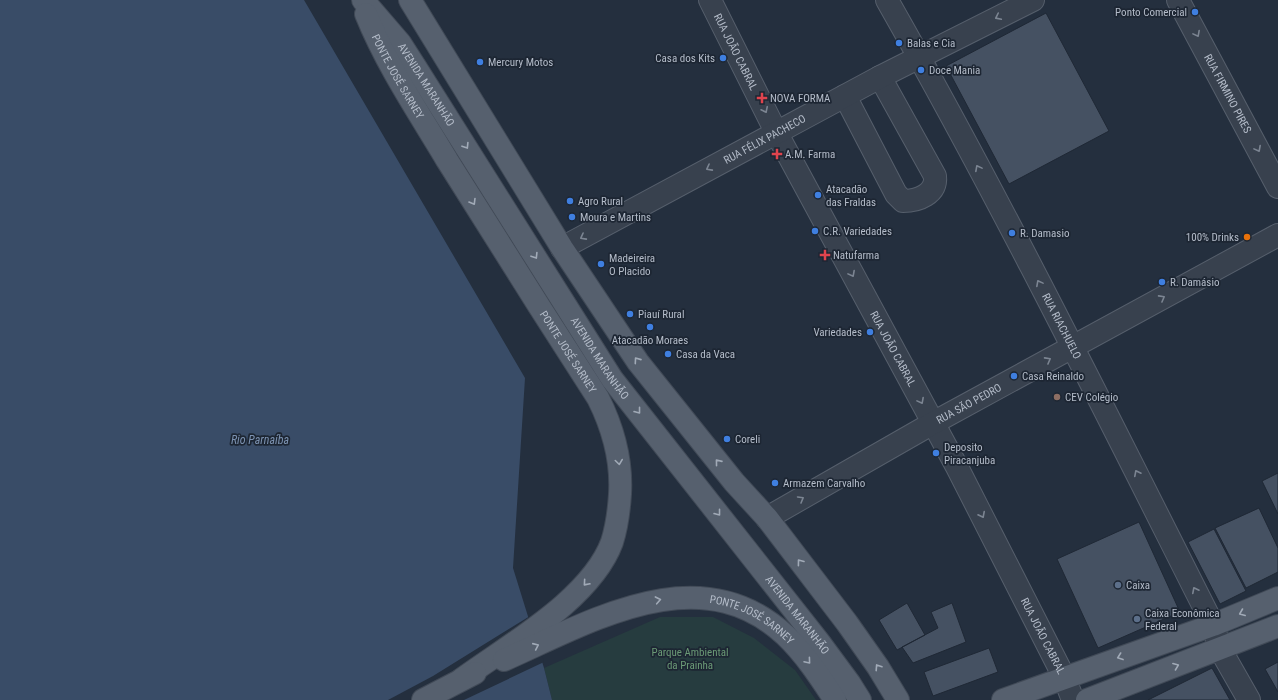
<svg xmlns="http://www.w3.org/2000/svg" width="1278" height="700" viewBox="0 0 1278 700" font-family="'Roboto Condensed',sans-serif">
  <rect width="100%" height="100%" fill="#242f3e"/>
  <path fill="#263c3f" d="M660,617h53l41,21 41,32 21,30h-264l-8,-32z"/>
  <path fill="#394c67" d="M0,0h304l221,378 -12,190 31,100 8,32h-552z"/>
  <path fill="#242f3e" d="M530,616l14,46 -80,38h-76l45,-24z"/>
  <path fill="#455162" stroke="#1f2835" d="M1046,13l63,118 -100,53 -63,-118z
    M1278,473v41l-16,-33z
    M1259,508l19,40v24l-32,16 -31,-60z
    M1139,522l41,90 -82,36 -41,-89z
    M1214,529l32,62 -26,13 -32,-62z
    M907,603l18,32 -28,15 -18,-30z
    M952,603l14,39 -53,21 -11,-16 36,-19 -7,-16z
    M989,648l9,24 -65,24 -9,-24z
    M1278,662v30l-13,-23z
    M1212,668l18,32h-82z"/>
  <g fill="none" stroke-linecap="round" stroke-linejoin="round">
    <defs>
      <g id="minor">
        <path id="s1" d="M710,0l66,132 181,335 107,210 9,23"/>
        <path id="s2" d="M887,0c116,204 220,415 326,625l7,24 29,51"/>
        <path id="s3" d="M1178,0l100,187"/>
        <path d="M845,96l51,98 7,7c15,0 34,-7 32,-25l-55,-99"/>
        <path id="s4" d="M562,248l318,-171 153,-77"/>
        <path id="s5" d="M767,518l166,-95 345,-188"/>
      </g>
      <g id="major">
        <path id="s6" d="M363,0l37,43 16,25 196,311 207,263 31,42 10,16"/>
        <path d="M410,0l152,248 76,114 96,120 33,36 80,105 31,44 20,33"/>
        <path id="s7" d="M366,14c21,52 53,99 81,146 50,80 100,159 151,238 15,30 24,62 22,96 -1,16 -3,32 -8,48 -21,57 -102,102 -150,137"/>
        <path id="s8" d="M504,660c88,-39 196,-104 281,-25 20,19 35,42 50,65"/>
        <path d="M423,700l52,-27"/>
        <path d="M1003,700l210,-75 65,-27"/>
        <path d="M1087,700l191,-74"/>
      </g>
    </defs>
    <use href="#minor" stroke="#565f6c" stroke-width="24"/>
    <use href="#major" stroke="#414a57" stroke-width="24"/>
    <use href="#minor" stroke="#38414e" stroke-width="22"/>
    <use href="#major" stroke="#56606e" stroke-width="22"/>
  </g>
  <defs><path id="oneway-chevron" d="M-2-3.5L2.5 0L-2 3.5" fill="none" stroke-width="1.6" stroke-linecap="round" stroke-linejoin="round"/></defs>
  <g stroke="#7c8592">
    <use href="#oneway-chevron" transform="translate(998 17) rotate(154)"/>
    <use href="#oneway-chevron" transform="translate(1197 34) rotate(62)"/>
    <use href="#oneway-chevron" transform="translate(765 110) rotate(64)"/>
    <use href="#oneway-chevron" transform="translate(1258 149) rotate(62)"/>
    <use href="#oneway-chevron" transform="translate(709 168) rotate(152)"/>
    <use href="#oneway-chevron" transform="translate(978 168) rotate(-118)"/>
    <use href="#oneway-chevron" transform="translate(583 237) rotate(152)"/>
    <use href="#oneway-chevron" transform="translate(852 274) rotate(62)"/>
    <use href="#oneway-chevron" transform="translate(1039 283) rotate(-118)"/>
    <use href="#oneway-chevron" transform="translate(1162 298) rotate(-29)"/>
    <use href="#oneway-chevron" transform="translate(1048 360) rotate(-29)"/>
    <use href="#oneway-chevron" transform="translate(921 401) rotate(62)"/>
    <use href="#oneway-chevron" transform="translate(1137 473) rotate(-117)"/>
    <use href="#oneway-chevron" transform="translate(801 499) rotate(-30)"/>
    <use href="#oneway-chevron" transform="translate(982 515) rotate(63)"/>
    <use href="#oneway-chevron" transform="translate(1195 590) rotate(-117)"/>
  </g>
  <g stroke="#a1aab7">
    <use href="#oneway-chevron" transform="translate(466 146) rotate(58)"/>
    <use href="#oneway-chevron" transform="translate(473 202) rotate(59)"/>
    <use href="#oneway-chevron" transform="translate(535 256) rotate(58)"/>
    <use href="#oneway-chevron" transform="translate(637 360) rotate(-125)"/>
    <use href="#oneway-chevron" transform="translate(638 411) rotate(52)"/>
    <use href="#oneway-chevron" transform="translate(619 462) rotate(82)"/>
    <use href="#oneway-chevron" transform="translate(718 462) rotate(-129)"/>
    <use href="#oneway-chevron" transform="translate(718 513) rotate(52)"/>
    <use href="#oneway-chevron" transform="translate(800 562) rotate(-127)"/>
    <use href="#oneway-chevron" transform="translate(586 583) rotate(131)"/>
    <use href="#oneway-chevron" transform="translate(658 600) rotate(-11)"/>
    <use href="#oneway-chevron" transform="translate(1242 613) rotate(158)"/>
    <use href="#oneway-chevron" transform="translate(536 646) rotate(-24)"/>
    <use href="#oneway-chevron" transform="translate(1120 657) rotate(160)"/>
    <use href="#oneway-chevron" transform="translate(808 661) rotate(50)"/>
    <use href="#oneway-chevron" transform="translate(1176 666) rotate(-21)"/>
    <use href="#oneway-chevron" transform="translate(878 667) rotate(-123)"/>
  </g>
  <g fill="#3f7fe0" stroke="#1d2633" stroke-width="1.5">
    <circle cx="1195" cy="12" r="4"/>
    <circle cx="899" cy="43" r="4"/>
    <circle cx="723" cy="58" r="4"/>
    <circle cx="480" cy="62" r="4"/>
    <circle cx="921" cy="70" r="4"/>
    <circle cx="818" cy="195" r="4"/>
    <circle cx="570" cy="201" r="4"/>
    <circle cx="572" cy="217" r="4"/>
    <circle cx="815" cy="231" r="4"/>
    <circle cx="1012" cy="233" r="4"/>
    <circle cx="601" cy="264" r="4"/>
    <circle cx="1162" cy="282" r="4"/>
    <circle cx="630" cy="314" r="4"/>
    <circle cx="650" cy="327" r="4"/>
    <circle cx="870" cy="332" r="4"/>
    <circle cx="668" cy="354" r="4"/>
    <circle cx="1014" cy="376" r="4"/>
    <circle cx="727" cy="439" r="4"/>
    <circle cx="936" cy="453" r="4"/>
    <circle cx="775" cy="483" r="4"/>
  </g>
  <g fill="#e0444e" stroke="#1d2633" stroke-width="1.5">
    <path d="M760 92h4v4h4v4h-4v4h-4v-4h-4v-4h4z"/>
    <path d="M775 148h4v4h4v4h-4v4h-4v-4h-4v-4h4z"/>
    <path d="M823 249h4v4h4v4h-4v4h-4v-4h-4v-4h4z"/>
  </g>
  <circle fill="#e8710a" stroke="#1d2633" stroke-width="1.5" cx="1247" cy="237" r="4"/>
  <circle fill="#8d6e63" stroke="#1d2633" stroke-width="1.5" cx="1057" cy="397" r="4"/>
  <g fill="#5c6f8a" stroke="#1d2633" stroke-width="1.5">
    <circle cx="1118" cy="585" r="4"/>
    <circle cx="1137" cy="619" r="4"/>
  </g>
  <g text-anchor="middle" stroke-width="3.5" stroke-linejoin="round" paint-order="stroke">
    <g font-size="11" fill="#b4bcc9" stroke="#1d2633" text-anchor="start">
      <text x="1187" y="16" text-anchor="end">Ponto Comercial</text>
      <text x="907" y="47">Balas e Cia</text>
      <text x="715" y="62" text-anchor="end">Casa dos Kits</text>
      <text x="488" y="66">Mercury Motos</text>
      <text x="929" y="74">Doce Mania</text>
      <text x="770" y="102">NOVA FORMA</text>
      <text x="785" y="158">A.M. Farma</text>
      <text x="826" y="193">Atacadão<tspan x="826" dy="13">das Fraldas</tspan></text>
      <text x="578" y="205">Agro Rural</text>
      <text x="580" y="221">Moura e Martins</text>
      <text x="823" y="235">C.R. Variedades</text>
      <text x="1020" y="237">R. Damasio</text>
      <text x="1239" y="241" text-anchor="end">100% Drinks</text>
      <text x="833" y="259">Natufarma</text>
      <text x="609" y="262">Madeireira<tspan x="609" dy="13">O Placido</tspan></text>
      <text x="1170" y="286">R. Damásio</text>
      <text x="638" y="318">Piauí Rural</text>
      <text x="862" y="336" text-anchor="end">Variedades</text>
      <text x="650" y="344" text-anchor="middle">Atacadão Moraes</text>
      <text x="676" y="358">Casa da Vaca</text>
      <text x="1022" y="380">Casa Reinaldo</text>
      <text x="1065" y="401">CEV Colégio</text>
      <text x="735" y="443">Coreli</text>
      <text x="944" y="451">Deposito<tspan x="944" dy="13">Piracanjuba</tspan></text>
      <text x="783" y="487">Armazem Carvalho</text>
      <text x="1126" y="589">Caixa</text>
      <text x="1145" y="617">Caixa Econômica<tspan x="1145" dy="13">Federal</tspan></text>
    </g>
    <g font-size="11" fill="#b4bcc9" stroke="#1d2633">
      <text dy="4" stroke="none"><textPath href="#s1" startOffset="58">RUA JOÃO CABRAL</textPath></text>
      <text dy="4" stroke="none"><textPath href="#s7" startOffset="70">PONTE JOSÉ SARNEY</textPath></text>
      <text dy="4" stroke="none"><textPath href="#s6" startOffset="106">AVENIDA MARANHÃO</textPath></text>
      <text dy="4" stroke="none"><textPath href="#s3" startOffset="106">RUA FIRMINO PIRES</textPath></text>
      <text dy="4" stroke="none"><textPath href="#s4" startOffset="230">RUA FÉLIX PACHECO</textPath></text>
      <text dy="4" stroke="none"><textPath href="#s2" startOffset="370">RUA RIACHUELO</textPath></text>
      <text dy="4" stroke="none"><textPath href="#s1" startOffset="394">RUA JOÃO CABRAL</textPath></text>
      <text dy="4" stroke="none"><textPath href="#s7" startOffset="394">PONTE JOSÉ SARNEY</textPath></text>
      <text dy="4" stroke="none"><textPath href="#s6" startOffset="430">AVENIDA MARANHÃO</textPath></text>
      <text dy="4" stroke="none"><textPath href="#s5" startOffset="232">RUA SÃO PEDRO</textPath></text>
      <text dy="4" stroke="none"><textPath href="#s6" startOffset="754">AVENIDA MARANHÃO</textPath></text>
      <text dy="4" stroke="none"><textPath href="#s8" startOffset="265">PONTE JOSÉ SARNEY</textPath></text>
      <text dy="4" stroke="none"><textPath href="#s1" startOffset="718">RUA JOÃO CABRAL</textPath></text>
    </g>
    <g font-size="11" fill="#6b9a76" stroke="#1d2633">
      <text x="690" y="656">Parque Ambiental<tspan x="690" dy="13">da Prainha</tspan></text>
    </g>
    <g font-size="12" font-style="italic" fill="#7c92b1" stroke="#1d2633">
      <text x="260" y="444">Rio Parnaíba</text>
    </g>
  </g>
</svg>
